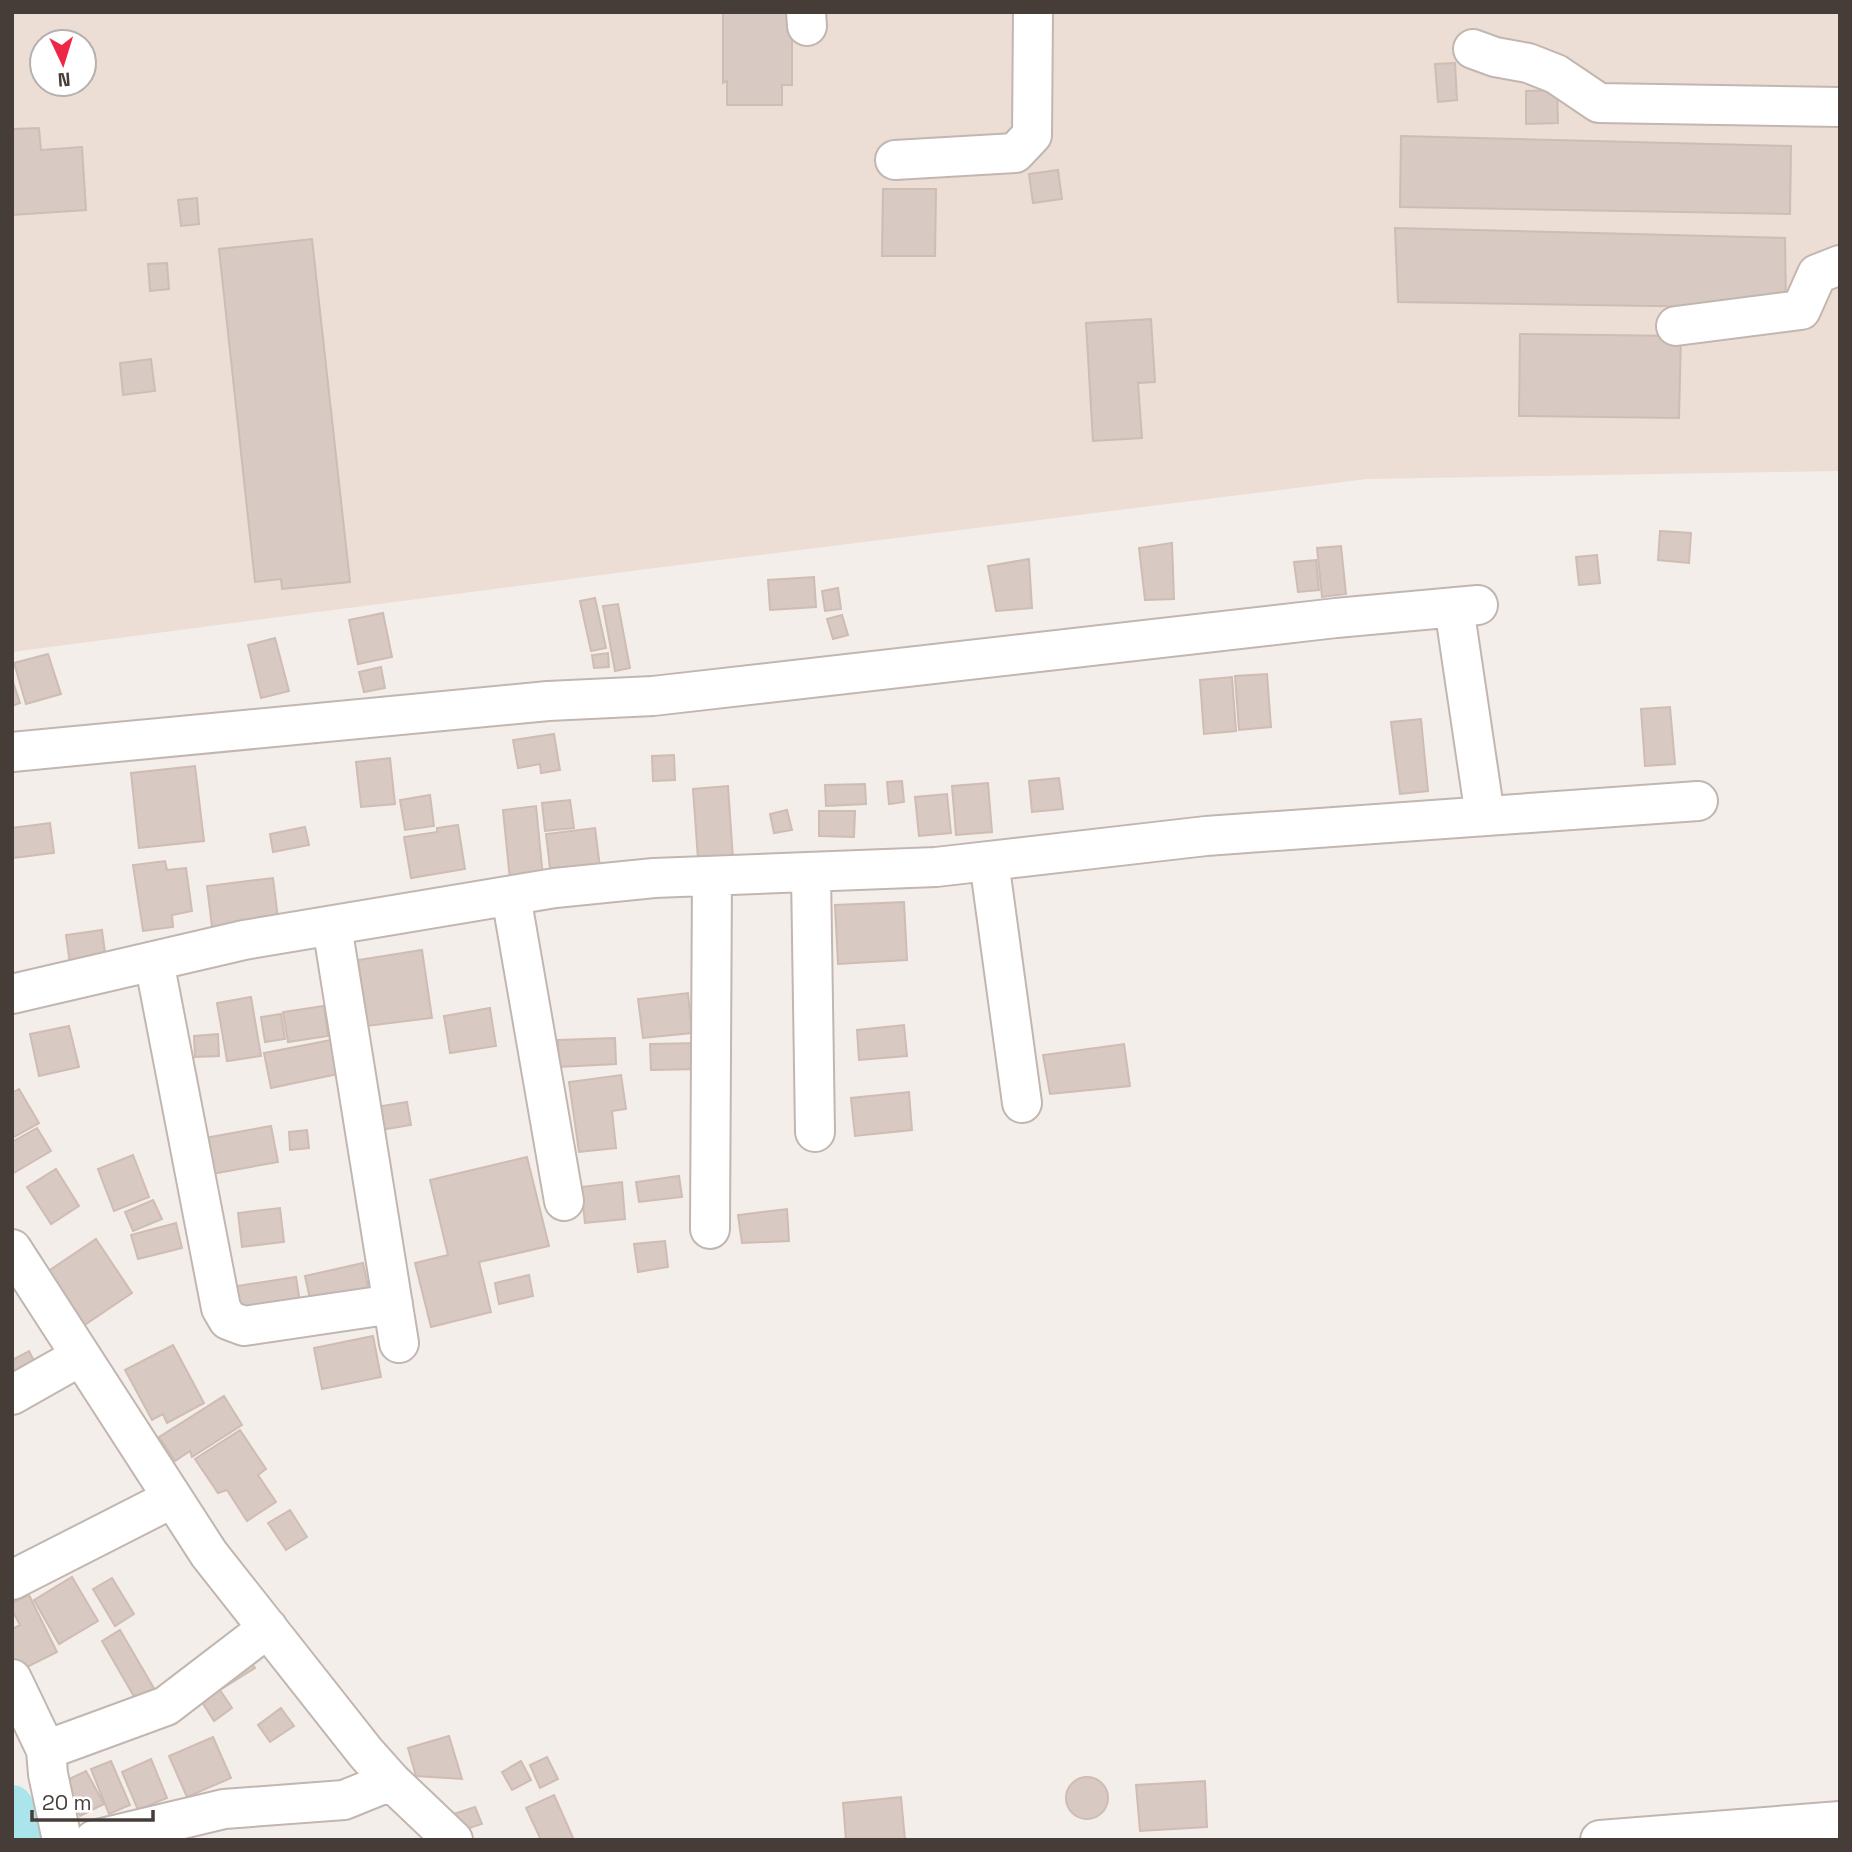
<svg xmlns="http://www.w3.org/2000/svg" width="1852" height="1852" viewBox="0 0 1852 1852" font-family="'Space Grotesk',sans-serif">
  <rect width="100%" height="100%" fill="#f4eeea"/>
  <path fill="#ecded5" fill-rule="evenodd" d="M12,12h1828v459l-473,8 -720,90 -635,83zM42,42h42v42h-42z"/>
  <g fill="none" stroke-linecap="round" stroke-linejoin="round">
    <path stroke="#aae5ec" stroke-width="42" d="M12,1806l19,34"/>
  </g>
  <path fill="#d8c9c3" stroke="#cfbcb3" stroke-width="2" d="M723,12h69v73h-10v20h-55v-24l-4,2z
    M1455,63l2,37 -19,2 -3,-38z
    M1557,90l1,33 -32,1v-33z
    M39,128l2,22 41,-3 4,63 -74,5v-86z
    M1401,136l390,10 -1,68 -390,-7z
    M1058,170l4,29 -29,4 -4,-29z
    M883,189h53l-1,67h-53z
    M197,198l2,26 -18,2 -3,-26z
    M1395,228l390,10 1,70 -388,-6z
    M312,239l38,343 -68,7 -1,-10 -26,3 -36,-333z
    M167,263l2,26 -19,2 -2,-27z
    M1151,319l4,63 -17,1 4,55 -49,3 -7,-118z
    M1520,334l161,2 -2,82 -160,-2z
    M151,359l4,32 -32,4 -3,-32z
    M1660,531l31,2 -2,30 -31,-3z
    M1172,543l2,56 -29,1 -6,-52z
    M1341,546l5,48 -24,3 -5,-49z
    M1597,555l3,28 -21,2 -3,-28z
    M1029,559l3,49 -36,3 -8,-45z
    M1316,560l3,30 -21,2 -4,-30z
    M814,577l2,30 -46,3 -2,-30z
    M838,588l3,21 -16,2 -3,-20z
    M595,598l11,50 -15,3 -11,-50z
    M618,604l12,64 -15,3 -12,-65z
    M383,613l9,44 -34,7 -9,-44z
    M842,615l6,20 -15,4 -6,-20z
    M275,638l14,53 -28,7 -13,-53z
    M608,653l1,14 -15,1 -2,-13z
    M48,654l13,40 -35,10 -12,-41z
    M381,667l4,21 -21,4 -5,-20z
    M1267,674l4,53 -32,3 -4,-54z
    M1232,677l4,54 -32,3 -4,-54z
    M12,679l8,24 -8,3z
    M1670,707l5,57 -30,2 -4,-57z
    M1421,719l7,72 -28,3 -9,-72z
    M554,734l6,36 -19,3 -1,-9 -22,4 -5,-28z
    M674,755l1,25 -22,1 -1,-25z
    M390,758l5,46 -34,3 -5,-45z
    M195,766l9,75 -65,7 -8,-75z
    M1059,778l4,31 -31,3 -3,-31z
    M902,781l2,21 -15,2 -2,-22z
    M988,783l4,49 -36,3 -4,-49z
    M865,784l1,20 -40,2 -1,-21z
    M728,786l5,73 -34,14 -6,-84z
    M947,794l4,39 -32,3 -4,-39z
    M430,795l4,31 -29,4 -5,-30z
    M570,800l4,28 -29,3 -3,-28z
    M536,806l7,71 -33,3 -7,-70z
    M787,810l5,20 -18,3 -4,-19z
    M819,811h36l-1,26 -35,-1z
    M50,823l4,30 -42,5v-30z
    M458,825l7,44 -54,9 -7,-41 33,-5v-4z
    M305,827l4,18 -36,7 -3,-18z
    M595,828l6,47 -49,10 -6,-51z
    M165,861l2,9 19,-2 6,43 -20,4 1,12 -30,4 -10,-66z
    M273,878l6,49 -66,8 -6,-49z
    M904,902l3,58 -69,4 -3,-59z
    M102,930l4,30 -36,4 -4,-29z
    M422,950l10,68 -65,8 -9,-66z
    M688,993l4,40 -49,5 -5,-39z
    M251,997l10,59 -34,5 -10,-58z
    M324,1006l4,30 -40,6 -5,-30z
    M490,1008l6,38 -46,7 -6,-37z
    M281,1014l4,25 -20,3 -4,-25z
    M904,1025l3,31 -48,4 -2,-30z
    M69,1026l10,41 -40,9 -9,-42z
    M218,1034l1,22 -24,1 -1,-21z
    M615,1038l1,26 -57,3 -1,-27z
    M331,1040l7,34 -67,14 -7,-35z
    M701,1043l1,26 -51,1 -1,-26z
    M1124,1044l6,42 -80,8 -7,-39z
    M621,1075l5,34 -14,2 4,37 -37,4 -10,-70z
    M19,1089l20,34 -27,15v-45z
    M909,1092l3,38 -57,6 -4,-38z
    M407,1102l4,23 -31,5 -4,-23z
    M271,1126l7,36 -72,13 -7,-36z
    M37,1128l14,23 -39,23v-32z
    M307,1130l2,18 -19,2 -1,-18z
    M133,1155l16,42 -35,14 -16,-42z
    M527,1157l22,89 -70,16 12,50 -60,15 -16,-64 33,-8 -18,-75z
    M56,1169l23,37 -28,18 -24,-37z
    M679,1176l3,21 -43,5 -3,-20z
    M622,1182l3,37 -40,4 -4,-36z
    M153,1200l9,19 -29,12 -8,-19z
    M280,1208l4,34 -42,5 -4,-34z
    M787,1209l2,32 -47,2 -4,-28z
    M176,1223l6,25 -44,11 -7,-24z
    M96,1239l36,54 -52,35 -36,-54z
    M665,1241l3,26 -30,5 -4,-28z
    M363,1263l7,33 -58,12 -7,-32z
    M529,1275l4,21 -34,8 -4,-21z
    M296,1277l5,32 -59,9 -5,-32z
    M373,1336l8,41 -59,12 -8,-41z
    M173,1345l31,58 -37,20 -4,-9 -11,6 -27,-50z
    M29,1351l11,22 -28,14v-27z
    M224,1396l18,29 -50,32 -2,-6 -15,10 -16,-24z
    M240,1430l26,39 -8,6 18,27 -29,19 -20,-31 -9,3 -23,-34z
    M290,1510l17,27 -21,13 -18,-27z
    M72,1577l26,44 -39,23 -25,-44z
    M112,1578l22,36 -19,12 -22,-37z
    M29,1595l28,57 -42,21 -3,-6v-38l8,-4 -8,-15v-7z
    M120,1630l35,60 -19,10 -34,-59z
    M246,1654l9,14 -35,22 12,18 -18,13 -21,-33z
    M281,1708l13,18 -24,16 -12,-17z
    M449,1736l13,43 -46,-3 -8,-28z
    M213,1737l18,41 -44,19 -18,-41z
    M547,1757l11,22 -18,9 -10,-23z
    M151,1759l16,39 -29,12 -16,-38z
    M111,1761l19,44 -21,9 -18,-45z
    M521,1761l10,19 -19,10 -10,-18z
    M86,1771l18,33 -24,12 -17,-34z
    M1066 1798a21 21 0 1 1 42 0a21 21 0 1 1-42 0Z
    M1205,1781l2,46 -67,4 -4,-46z
    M554,1795l20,45h-33l-15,-32z
    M901,1797l4,43h-59l-3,-37z
    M475,1807l7,17 -22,7 -6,-17z"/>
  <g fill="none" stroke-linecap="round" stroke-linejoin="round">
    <defs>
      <path id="minor" d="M806,12l1,14
        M1473,49l22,8 33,6 28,11 43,29 241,4
        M895,160l120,-7 17,-18 1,-123
        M1676,326l125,-16 16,-36 23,-9
        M1454,607l31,209
        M12,752l536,-51 105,-5 683,-78 142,-13
        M989,861l33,242
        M811,873l4,259
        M511,896l53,305
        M332,926l67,417
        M154,961l67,347 7,12 16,6 149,-22
        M12,994l232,-54 311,-52 99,-10 282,-11 270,-31 492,-35
        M710,1229l2,-353
        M12,1249l197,305 157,199 25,28 62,59
        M12,1395l69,-39
        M12,1580l161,-82
        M12,1679l34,71 2,24 14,66
        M46,1750l120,-44 102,-78
        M94,1840l130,-31 120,-9 47,-19
        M1600,1840l240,-19"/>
    </defs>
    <use href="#minor" stroke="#c2b6b0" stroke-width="42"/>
    <use href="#minor" stroke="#fff" stroke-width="38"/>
  </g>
  <rect width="1852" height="1852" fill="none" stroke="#473d38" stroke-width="28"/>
  <g transform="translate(63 63) rotate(176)"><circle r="33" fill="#ffffff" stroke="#b5b1af" stroke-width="2"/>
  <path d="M0-5L12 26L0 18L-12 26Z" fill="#ed2846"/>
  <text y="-10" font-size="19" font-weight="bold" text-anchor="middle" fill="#473d38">N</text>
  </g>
  <path d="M32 1810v10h121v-10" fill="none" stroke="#473d38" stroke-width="3.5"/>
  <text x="42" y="1810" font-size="21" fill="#473d38" stroke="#ffffff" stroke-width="5" paint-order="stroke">20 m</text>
</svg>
